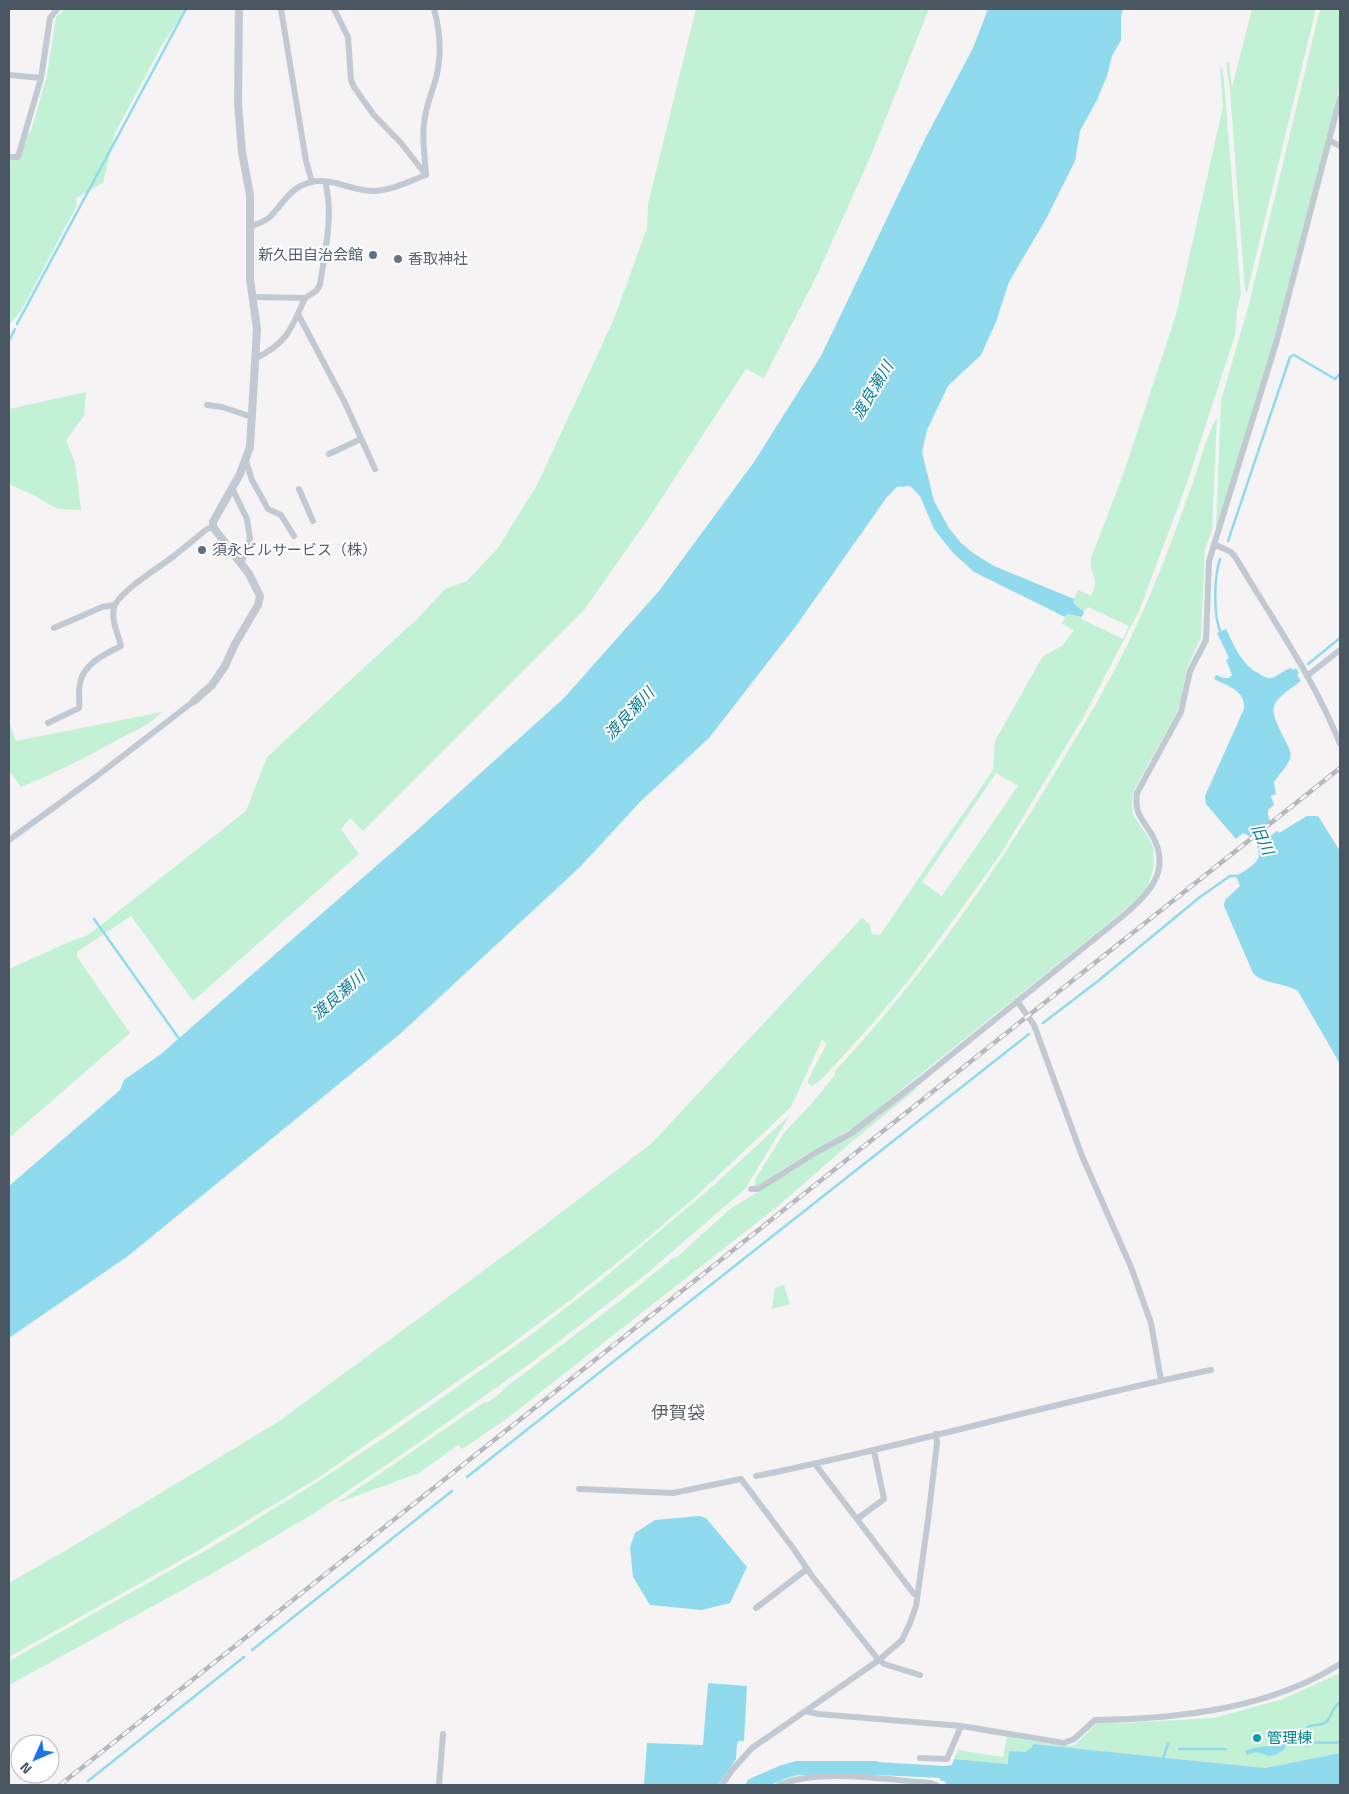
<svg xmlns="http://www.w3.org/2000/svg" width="1349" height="1794" viewBox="0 0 1349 1794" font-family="'Titillium Web','Noto Sans JP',sans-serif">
  <rect width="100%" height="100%" fill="#f5f3f3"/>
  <path fill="#c3f1d5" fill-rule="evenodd" d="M65,9h121l-25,38 -46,86 -12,50 -27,15 1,7 -56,106 -12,14v-162l22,-32 16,-56 9,-58z
    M696,9h233l-57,144 -54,120 -54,105 -18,-9 -100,153 -62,88 -221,221 -13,-13 -9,11 18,25 -166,147 -62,-85 -54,36v5l53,76 -121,105v-169l60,-27 19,-7 158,-124 21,-54 152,-140 26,-28 22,-8 31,-33 39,-63 77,-166 33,-91 1,-24z
    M1252,9h64l-69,284 -2,-3 -15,-199 -4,-29h3l3,25z
    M1320,9h20v76l-10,44 -53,204 -61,198 5,-130 28,-97z
    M1222,68l2,12 17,214 -4,16 -2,25 -47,145 -49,131 -56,107 -83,137 -51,71 -40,54 -37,44 -51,56 -9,6 -4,-3v-3l19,-37 -5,-3 -31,67 -99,93 -53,45 -70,56 -62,46 -189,131 -128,77 -181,102v-74l66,-38 203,-123 250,-184 124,-95 210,-225 8,7 2,9 8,1 113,-165 2,-29 48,-85 19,-10 12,-16 -12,-6 5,-10 15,3 -1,2 42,20 6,-13 -41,-19 -4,5 -12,-9 6,-13 13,6c10,-20 -3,-22 0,-38l32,-83 53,-160 47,-208 -3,-38zM996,773l22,13 -76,110 -20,-14z
    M86,392l-2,24 -18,24 9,23 6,47 -23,-1 -23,-13 -26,-12v-75z
    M1217,418l-5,113 -7,18 -4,88 -14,31 -7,35 -6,15 -40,72 -2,13 1,12 14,20 6,12 1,18 -6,22 -16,17 -277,223 -55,31 -42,28h-4l2,-8 28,-45 28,-30 23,-28v-4c84,-90 155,-190 218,-295 27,-45 55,-90 77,-137 25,-51 44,-104 63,-157 6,-16 15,-52 24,-64z
    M162,712c-12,13 -28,19 -43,27 -32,18 -64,34 -98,48l-12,-16v-49l7,19z
    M919,1087l-64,52 -77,67 -273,214 -43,29 -4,-4 -39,28 -82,30 146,-100c9,-1 17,-10 23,-16l114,-86 53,-43 4,-1 53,-48 76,-47 107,-73z
    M790,1115l-45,74 -100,86 -113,87 -118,84 -98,66 -103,61 -204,112v-24l203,-114 107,-66 77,-51 132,-93 69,-53 117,-99z
    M784,1285l6,19 -18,5 3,-21z
    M1340,1673v80l-75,15 -232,-24 -4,6 -21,14 -54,-5 4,-9 45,7 4,-20 57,9 11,-1 23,-23 26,1 90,-5 69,-19z"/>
  <path fill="#90daee" d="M988,9h135l-2,7v24l-9,16 -5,20 -10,24 -17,31 -5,30 -29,58 -37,63 -13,40 -15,33 -33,31 -21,44 -5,22 12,49 15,27 12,15 12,10 21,13 80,33 -1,4 11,9 -2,5 -15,-3 -2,3 -91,-45 -21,-19 -19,-24 -14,-33 -10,-10 -13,1 -10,10 -91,129 -87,112 -69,64 -60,65 -180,167 -272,222 -119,82v-152l111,-96 4,-10 37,-26 253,-221 150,-135 95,-107 95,-129 67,-106 104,-217 48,-91z
    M1226,629c8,16 15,35 32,44 4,2 7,5 11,5 8,0 14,-8 22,-10l2,2 3,-2 3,5 -2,2 4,6c-35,25 -33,25 -14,63 2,4 5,10 3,15 -3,8 -11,15 -16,23l2,12 -5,2 3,9 -6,5c0,11 4,15 11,23l28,-17h11l22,35v213l-42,-73c-13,-8 -36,-7 -45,-18l-29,-67 1,-6 15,-14 -4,-10c13,-8 31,-16 19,-33 -4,-5 -6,-8 -12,-10l-7,6 -30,-35 -1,-8 39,-87c2,-18 -16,-23 -30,-30l2,-4 8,3h5l3,-3 -6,-15 3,-2 -12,-25z
    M699,1516l7,2 41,49 -17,36 -28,7 -52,-5 -17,-28 -3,-30 5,-14 20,-13z
    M708,1683l39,3 -3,55h-5l-2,3 -1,15 -18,26h-74l3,-42 56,2z
    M1290,1737l1,2 -3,1 -4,10 -9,5 -6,1 -13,-4 -9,3 -2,-4 13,-4 14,-1v-7z
    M1033,1744l232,24 75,-15v32h-395l1,-3 -6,-2v-2l-79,-4 -2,-13 86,5 7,-1 2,-6 54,5 1,-13 16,1 6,-4z"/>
  <path fill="#f5f3f3" d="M1271,820l8,9 -24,19 -6,-9z"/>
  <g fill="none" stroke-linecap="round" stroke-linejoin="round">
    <path stroke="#90daee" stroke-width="2.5" d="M17,324l169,-315
      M9,341l6,-12
      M1228,541l62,-184 4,-2 41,24 5,-5
      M1220,559c-6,18 -7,57 1,74
      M1308,664l32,-26
      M94,919l86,121
      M1043,1023l55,-42 102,-84 30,-21h8
      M467,1477l562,-443
      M252,1650l200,-159
      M1307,1727c6,-3 14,-1 19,-5 7,-6 6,-16 14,-19
      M1296,1735l11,11c8,-7 23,-1 33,-4
      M1288,1739l5,-1 8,-7
      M1179,1749h47
      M1163,1758l5,-14
      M88,1781l156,-124"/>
    <path stroke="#90daee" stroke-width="14" d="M753,1785l30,-13 14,-4h79"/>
    <path stroke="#c1cad2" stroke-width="6" d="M281,9l25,152 6,21
      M334,9l14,28 3,43 3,7 19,27 28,29 25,32
      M9,75l32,3 9,-60 7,-9
      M1330,141l10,5
      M9,157h9l23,-79
      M426,175c-1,-17 -4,-35 -2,-51 1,-16 8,-31 12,-46 6,-23 4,-47 -2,-69
      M251,226c7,-2 15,-5 20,-10 13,-14 20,-29 40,-34 23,-5 42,10 64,9 18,-1 35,-10 51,-16
      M253,297l52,1 11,-7 4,-6c5,-34 14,-70 5,-104
      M298,314l47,89 30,66
      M256,358c31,-14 36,-31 49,-60
      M207,405l15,2 30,10
      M329,454l32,-15
      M246,461l6,19 16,29 13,6 13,21
      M232,488l15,31 3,20 -9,25
      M299,489l14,32
      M1214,544l17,8 5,6c36,61 78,120 104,186
      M54,628l48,-21 13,-2
      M1307,676l33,-26
      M48,723l31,-15c1,-8 -1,-17 1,-25 3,-19 25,-29 41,-37 -3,-12 -10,-26 -7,-38 3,-15 47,-42 60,-52 11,-9 22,-18 33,-27l6,-2
      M9,840l88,-64 97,-75
      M1017,1001l17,24 48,131 49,111 20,56 10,57
      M751,1189h7l57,-36 35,-19 69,-53 205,-166c25,-21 48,-45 28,-80 -9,-16 -18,-20 -15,-42l44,-81 9,-41 16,-31 3,-79 68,-221 63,-242
      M815,1464l99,130 3,1
      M756,1476c152,-30 302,-75 455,-106
      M579,1489l94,4 68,-14 52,69 19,28 65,82 7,6 36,11
      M857,1519l27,-20 -10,-48
      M756,1608l51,-39
      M806,1711l12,3 143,12 103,17 10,-4 21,-19c81,-1 175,-11 245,-56
      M920,1758l27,1 14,-33
      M439,1785l4,-51
      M722,1785l10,-15 20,-22 127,-88 23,-20 8,-17 6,-17 12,-86 9,-77 -1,-9
      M779,1785c41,-17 108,-5 152,-2l5,2"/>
    <path stroke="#c1cad2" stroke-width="8" d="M194,701l18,-16 13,-19 10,-22 23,-39 2,-9 -11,-22 -36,-47v-5l27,-48 10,-27 7,-118 -7,-50v-84l-8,-43 -4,-48 1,-95"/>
    <defs>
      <path id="rail" d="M60,1785l1280,-1017"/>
    </defs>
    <use href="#rail" stroke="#b5b8bd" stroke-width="4.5"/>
    <use href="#rail" stroke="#fff" stroke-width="2.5" stroke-dasharray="8" stroke-linecap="butt"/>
  </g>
  <g fill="#5c6f8a" stroke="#fff" stroke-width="2">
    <circle cx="373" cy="255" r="5"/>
    <circle cx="202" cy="550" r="5"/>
  </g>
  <circle fill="#6b7280" stroke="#fff" stroke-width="2" cx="398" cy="259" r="5"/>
  <circle fill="#0f9aa8" stroke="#fff" stroke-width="2" cx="1257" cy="1738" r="5"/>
  <g text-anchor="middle" stroke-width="4" stroke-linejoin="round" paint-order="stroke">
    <g font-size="15" fill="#4e5e75" stroke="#fff" text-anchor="end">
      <text x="363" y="260">新久田自治会館</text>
      <text x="212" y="555" text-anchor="start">須永ビルサービス（株）</text>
    </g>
    <g font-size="15" fill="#5b616d" stroke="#fff" text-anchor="start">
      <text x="408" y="264">香取神社</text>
    </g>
    <g font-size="15" fill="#0d838f" stroke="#fff" text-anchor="start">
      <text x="1267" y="1743">管理棟</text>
    </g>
    <g font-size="16" font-style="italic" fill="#0c7c9b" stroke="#fff">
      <text transform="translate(872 390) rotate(-59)" y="6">渡良瀬川</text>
      <text transform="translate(629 713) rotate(-47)" y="6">渡良瀬川</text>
      <text transform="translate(1263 839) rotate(66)" y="6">旧川</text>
      <text transform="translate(338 995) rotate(-41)" y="6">渡良瀬川</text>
    </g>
    <g font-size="18" fill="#5f6368" stroke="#fff">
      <text x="678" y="1419">伊賀袋</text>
    </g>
  </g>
  <rect width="1349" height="1794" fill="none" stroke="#4a5661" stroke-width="20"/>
  <g transform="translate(35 1759) rotate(225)"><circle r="24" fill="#ffffff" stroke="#b7bbc0"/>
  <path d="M0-4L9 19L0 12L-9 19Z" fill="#1a73e8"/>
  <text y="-8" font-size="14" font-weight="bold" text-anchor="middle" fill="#4a5661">N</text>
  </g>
</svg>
